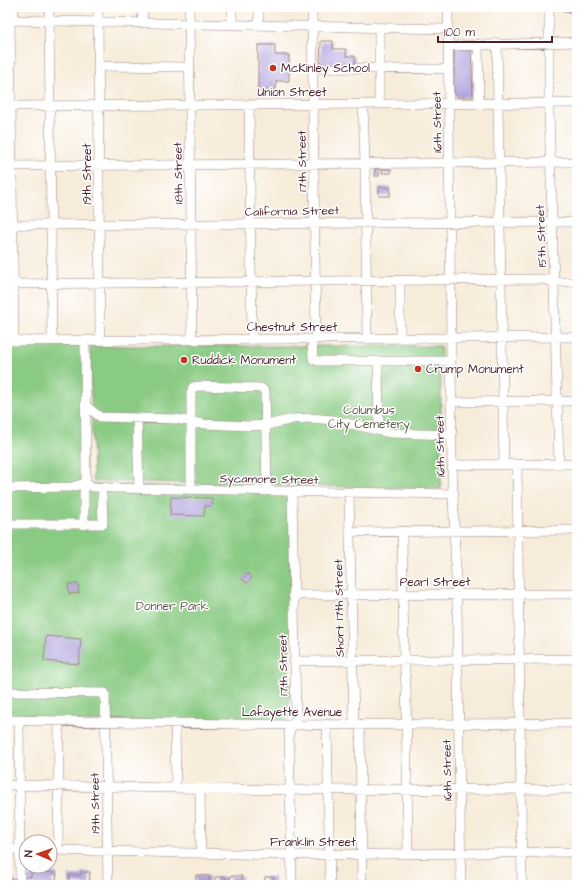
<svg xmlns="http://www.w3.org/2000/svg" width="584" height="892" viewBox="0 0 584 892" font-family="'Architects Daughter',sans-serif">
  <rect width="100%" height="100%" fill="#fff"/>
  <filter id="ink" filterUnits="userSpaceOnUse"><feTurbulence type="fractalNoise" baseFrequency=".025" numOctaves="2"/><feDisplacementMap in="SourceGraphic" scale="8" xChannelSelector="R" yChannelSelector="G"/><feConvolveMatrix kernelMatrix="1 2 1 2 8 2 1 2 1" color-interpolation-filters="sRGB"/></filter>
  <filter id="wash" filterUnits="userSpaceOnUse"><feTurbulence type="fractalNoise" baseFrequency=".012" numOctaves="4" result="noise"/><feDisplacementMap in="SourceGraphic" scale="16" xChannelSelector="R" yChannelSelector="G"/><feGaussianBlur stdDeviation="0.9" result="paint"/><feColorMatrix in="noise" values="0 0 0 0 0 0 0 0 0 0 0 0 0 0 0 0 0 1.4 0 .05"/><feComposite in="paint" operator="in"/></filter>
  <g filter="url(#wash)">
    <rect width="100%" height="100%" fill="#f7ecda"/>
    <path fill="#8acb83" stroke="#6a7557" d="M85,340l1,144 206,7 -3,227 -8,6 -274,-4v-379z
      M90,346h351v143l-348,-8z"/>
    <g id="blocks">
      <path fill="#b1a3de" d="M564,7h13v5h-13z
        M321,41h12v8h13v7h9v9h-35z
        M258,45h17v10h14v26h-13v9l-18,1z
        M454,47h17l2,50h-15l-4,-3z
        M375,169h4v7h-4z
        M382,169h9v4h-9z
        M379,187h11v9h-11z
        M171,497l41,1v8h-7l-1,10 -34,-1z
        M248,573l4,5 -5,5 -5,-4z
        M68,584h10l1,9 -10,1z
        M46,636l35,3 -2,25 -35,-3z
        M31,872l26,1 -1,7h-4v5h-29v-8h8z
        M81,872h9l-1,13 -20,-2v-8h12z
        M196,875l13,1v9h-13z
        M230,876h12v9h-12z
        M215,877h11v8h-11z
        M265,877h9v8h-10z
        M7,879h8v6h-8z"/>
    </g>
  </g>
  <g filter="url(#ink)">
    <use href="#blocks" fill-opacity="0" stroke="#a08682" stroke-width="1"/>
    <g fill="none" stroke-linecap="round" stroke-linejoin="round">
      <defs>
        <path id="minor" d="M49,7l3,333
          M98,7l2,333
          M189,7l3,332
          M312,7l4,332
          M448,7l4,458 5,140 4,280
          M549,7v104l10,353
          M7,20l441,9
          M10,20l4,320
          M14,20v-13
          M142,22l1,-15
          M232,25v-18
          M259,25v-18
          M497,43l7,422
          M478,44l1,60
          M448,46l129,-4
          M98,66l91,1
          M312,68l136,1
          M249,104l3,235
          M363,104l2,60 2,175
          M379,104v-76
          M7,106l570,-3
          M7,166l570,-4
          M7,225l570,-3
          M400,281v57
          M7,284l535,-5 12,3h23
          M312,339l1,20 5,2h133
          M7,341l570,-4
          M378,362l1,68
          M452,402l125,-1
          M85,405l15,12 76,2 28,5 45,2 18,-1 26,-6 18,-1 22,2 57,13 62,2
          M137,418l2,71
          M517,464l5,421
          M452,465l125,-1
          M85,483l8,4 19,1 342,6
          M7,488l65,-1 13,-4
          M191,490v-97l2,-6 6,-1 62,2 4,3 2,100
          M292,491l4,227 -7,14 3,153
          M349,493l5,231
          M7,524h96l-1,-29
          M84,525v-33l2,-15 -1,-137
          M402,531l2,130 2,24 2,168
          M350,532l227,-2
          M293,595l284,-1
          M294,661l283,-2
          M7,692l98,1 3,192
          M7,720l286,5 284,-2
          M19,720l1,165
          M175,723l1,65
          M327,724l3,161
          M360,724l2,161
          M7,785l283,5 287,-1
          M200,789l1,64
          M7,849h18
          M50,850l241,5 286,-3
          M58,850l1,-129"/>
      </defs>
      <use href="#minor" stroke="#a08682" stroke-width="10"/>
      <use href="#minor" stroke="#fff" stroke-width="9"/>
    </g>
  </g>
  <g fill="#c8321e" stroke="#fff" stroke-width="1.5">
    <circle cx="273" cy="68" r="4"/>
    <circle cx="184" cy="360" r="4"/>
    <circle cx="418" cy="369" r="4"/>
  </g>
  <g text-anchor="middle" stroke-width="3" stroke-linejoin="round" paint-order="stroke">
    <g font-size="12" fill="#4a1f2b" stroke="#fff" text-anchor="start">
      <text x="281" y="72">McKinley School</text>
      <text x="192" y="364">Ruddick Monument</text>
      <text x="426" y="373">Crump Monument</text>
    </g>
    <g font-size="12" fill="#4a1f2b" stroke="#fff">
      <text x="292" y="96">Union Street</text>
      <text transform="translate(437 122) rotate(-91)" y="4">16th Street</text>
      <text transform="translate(302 161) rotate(-91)" y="4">17th Street</text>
      <text transform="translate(178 173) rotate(-91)" y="4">18th Street</text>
      <text transform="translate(87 174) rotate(-90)" y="4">19th Street</text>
      <text transform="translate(292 211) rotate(-1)" y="4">California Street</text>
      <text transform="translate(541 236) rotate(-92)" y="4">15th Street</text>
      <text x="292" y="331">Chestnut Street</text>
      <text transform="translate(440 446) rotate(-91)" y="4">16th Street</text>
      <text transform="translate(269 479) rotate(1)" y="4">Sycamore Street</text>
      <text x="435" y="586">Pearl Street</text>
      <text transform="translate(339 608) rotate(-91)" y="4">Short 17th Street</text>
      <text transform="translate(283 665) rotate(-91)" y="4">17th Street</text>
      <text x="292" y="716">Lafayette Avenue</text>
      <text transform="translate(447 770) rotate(-91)" y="4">16th Street</text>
      <text transform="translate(95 803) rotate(-91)" y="4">19th Street</text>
      <text x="313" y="846">Franklin Street</text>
    </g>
    <g font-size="12" fill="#605b4a" stroke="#fff">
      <text x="369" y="414">Columbus<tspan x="369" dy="14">City Cemetery</tspan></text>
      <text x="172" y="610">Donner Park</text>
    </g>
  </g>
  <rect width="584" height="892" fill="none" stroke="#fff" stroke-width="24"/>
  <g transform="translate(38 854) rotate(272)"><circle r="19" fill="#ffffff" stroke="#b7a5aa"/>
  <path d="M0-3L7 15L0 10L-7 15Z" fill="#c8321e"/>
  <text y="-6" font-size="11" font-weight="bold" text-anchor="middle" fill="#4a1f2b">N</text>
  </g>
  <path d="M438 36v6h114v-6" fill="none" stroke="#4a1f2b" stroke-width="2"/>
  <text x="444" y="36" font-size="12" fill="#4a1f2b" stroke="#ffffff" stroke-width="3" paint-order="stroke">100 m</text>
</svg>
